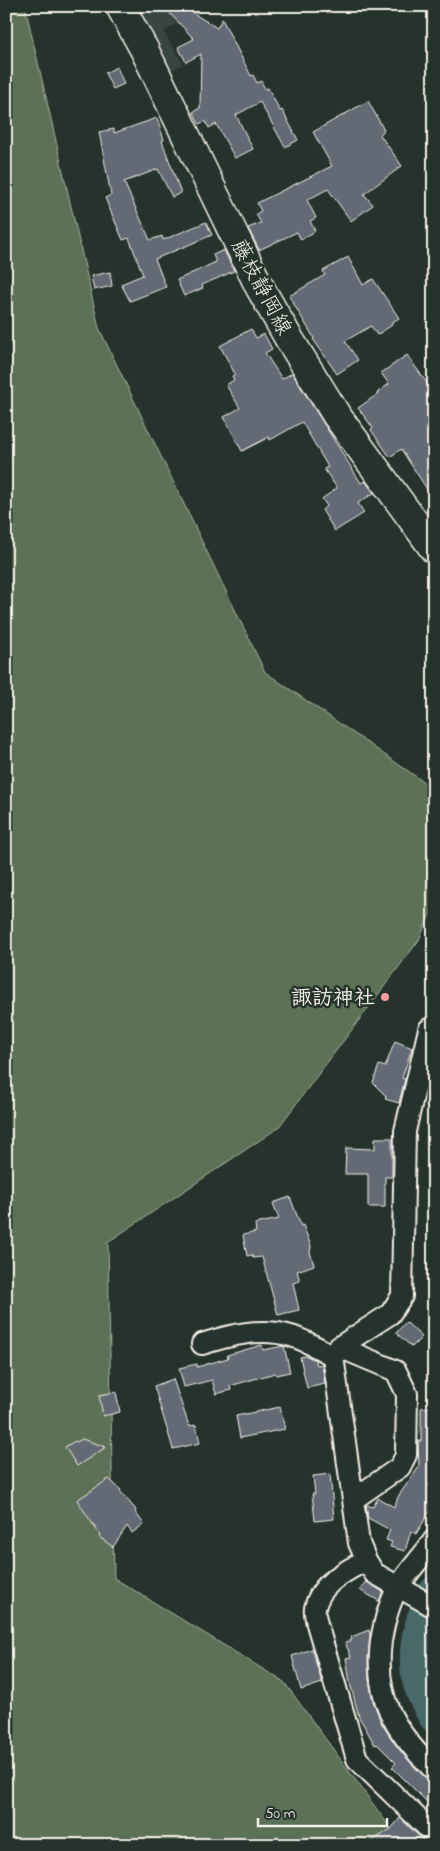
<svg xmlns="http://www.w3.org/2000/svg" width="440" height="1851" viewBox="0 0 440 1851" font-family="'Indie Flower','Klee One',sans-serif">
  <rect width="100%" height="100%" fill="#26332d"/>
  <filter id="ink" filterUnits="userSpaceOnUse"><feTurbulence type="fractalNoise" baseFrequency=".02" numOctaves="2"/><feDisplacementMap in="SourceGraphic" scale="10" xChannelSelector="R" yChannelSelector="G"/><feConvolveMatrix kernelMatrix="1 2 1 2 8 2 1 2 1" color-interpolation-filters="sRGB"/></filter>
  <g filter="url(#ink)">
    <path fill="#394442" d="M132,6h61l2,5 -31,21 19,32 -16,8z"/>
    <path fill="#5b7256" stroke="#a8b29f" d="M6,6h19l74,322 166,344 169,117v116l-15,35 -141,188 -170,114 6,336 170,104 119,163h-397z"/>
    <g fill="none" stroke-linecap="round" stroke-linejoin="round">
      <path stroke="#46696b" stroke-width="31" d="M434,1592c-13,23 -21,51 -18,78 1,16 10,33 18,47"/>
    </g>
    <path fill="#646a74" stroke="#f4f1e8" d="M163,6h25l8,9 21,13 5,-9 29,57 2,-1 4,8 4,-2 4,8 3,-1 12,23 2,-1 16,30 -13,7 -25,-45 -24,13 17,34 -18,9 -19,-34 -7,4 -4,-7 -6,3 -6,-12 7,-4 1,-54 -15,8 -8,-15 16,-8z
      M117,67l7,17 -11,5 -8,-16z
      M368,101l16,29 -4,5 22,31 -38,28 9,11 -22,16 -23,-32 -21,11 9,18 -6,3 5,10 -14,9 -4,-8 -38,18 -11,-22 13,-5 -5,-9 5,-3 -4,-8 75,-37 -19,-34z
      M157,118l7,22 -2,1 19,52 -9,4 -14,-28 -34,13 26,58 12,-4 1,4 43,-18 6,13 -57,24 11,28 -36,14 -9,-17 22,-9 -14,-37 -6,2 -18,-42 6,-3 -12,-63 15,-3v4z
      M224,250l10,21 -32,14 1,3 -19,8 -7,-16 39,-18 -3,-7z
      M348,257l15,28 10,-6 26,39 -8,5 1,2 -15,10 -6,-9 -26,15 13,19 -21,14 -24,-35 1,-1 -25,-42 36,-21 -2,-4z
      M110,272l2,14 -18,4 -3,-14z
      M251,329l5,9 8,-4 8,15 -7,4 17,26 10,-6 69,110 4,-2 9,12 -16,10 6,10 -29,18 -13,-21 5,-4 -5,-7 15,-11 -13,-19 4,-2 -26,-45 -32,18 -1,-3 -27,14 -18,-34 16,-9 -14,-23 8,-5 -2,-4 3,-2 -15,-28z
      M407,355l27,38v107l-33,-51 -11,8 -19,-27 2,-2 -15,-20 20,-14 -1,-1 12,-9 -8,-11z
      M395,1041l17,7 -10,30 3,1 -6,24 -14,-4 1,-3 -13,-13 6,-18 6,2z
      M375,1138h17v39h-7v30h-17v-33h-23l1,-26 29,1z
      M290,1197l11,29 2,-1 8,21 -1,6 4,13 -17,6 3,10 -7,2 6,27 -21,5 -16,-58 -9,1 -1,-3 -5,1 -4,-21 13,-3 -1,-8 24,-5 -6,-16z
      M406,1322l16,15 -10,10 -16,-14z
      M262,1345l1,5 21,-4 6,26 -14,3 -1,-2 -45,13 1,4 -15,4 -4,-14 -28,7 -5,-19 18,-4v3l31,-9 -1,-3z
      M307,1356l8,4 2,5 5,-1 3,20 -18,4 -7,-31z
      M173,1379l16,47 7,-1 4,18 -27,6 -19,-63z
      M116,1392l4,20 -17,4 -4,-21z
      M280,1407l5,22 -45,9 -4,-22z
      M434,1407v67l-6,11 6,4v16l-18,29 -5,-3 -6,20 -15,-4 2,-5 -6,-2 4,-10 -22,-12 -2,-13 7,2 5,-9 16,9 5,-12 20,-28 -1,-26h3v-33z
      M82,1439l24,8 -29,19 -12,-19 10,-6 2,1z
      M330,1474l4,45 -19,2 -3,-27h3l-2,-18z
      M109,1479l12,11 -1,1 16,19 -1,2 9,12 -12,9 -5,-7 -14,21 -14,-10 1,-2 -23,-35z
      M366,1581l17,11 -4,9 -19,-11z
      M369,1630l1,4 -2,27 1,19 4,21 9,23 16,24 28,30 8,4v14l-7,6 -35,-35 4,-4 -19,-19 -2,1 -16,-28 -9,-34 -4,-25 5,-1 -6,-15 7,-2 -1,-3z
      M312,1649l10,34 -21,7 -9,-34z
      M400,1818l22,21 -5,6h-52l26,-16z"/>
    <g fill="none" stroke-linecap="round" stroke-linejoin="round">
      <defs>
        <path id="minor" d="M434,1026l-5,3 -24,102 -3,165 -12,18 -51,33 -6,9 26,187 7,17 8,13 60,34
          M202,1344c28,-9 59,-17 89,-8 14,4 29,13 42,20
          M339,1347l57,24 11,23 -1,61 -6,12 -46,32
          M434,1540c-11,16 -25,30 -35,46 -10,16 -15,37 -18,55 -7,57 13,90 53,129
          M366,1560c-21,12 -46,23 -51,48 -1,5 1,11 2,16l40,135 77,75"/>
        <path id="secondary" d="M120,6l24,43 115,237 29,51 49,79 97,133"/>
      </defs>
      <use href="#minor" stroke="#f4f1e8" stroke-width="24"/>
      <use href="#secondary" stroke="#f4f1e8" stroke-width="31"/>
      <use href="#minor" stroke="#26332d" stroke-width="20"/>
      <use href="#secondary" stroke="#26332d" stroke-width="28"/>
    </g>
  </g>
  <circle fill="#ff9aa2" stroke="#26332d" stroke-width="2" cx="385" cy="997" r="5"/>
  <g text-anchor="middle" stroke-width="5" stroke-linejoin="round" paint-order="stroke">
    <g font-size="21" fill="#f4f1e8" stroke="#26332d">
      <text transform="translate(262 287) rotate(62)" y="7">藤枝静岡線</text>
    </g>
    <g font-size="21" font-weight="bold" fill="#f4f1e8" stroke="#26332d" text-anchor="end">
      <text x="375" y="1004">諏訪神社</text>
    </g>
  </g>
  <rect width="440" height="1851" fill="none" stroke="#26332d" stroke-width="25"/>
  <rect x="12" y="12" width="415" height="1826" fill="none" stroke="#f4f1e8" stroke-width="2" filter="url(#ink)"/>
  <path d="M258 1818v8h129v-8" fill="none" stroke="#f4f1e8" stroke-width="2.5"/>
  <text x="265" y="1818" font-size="15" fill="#f4f1e8" stroke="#26332d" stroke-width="4" paint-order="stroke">50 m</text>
</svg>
